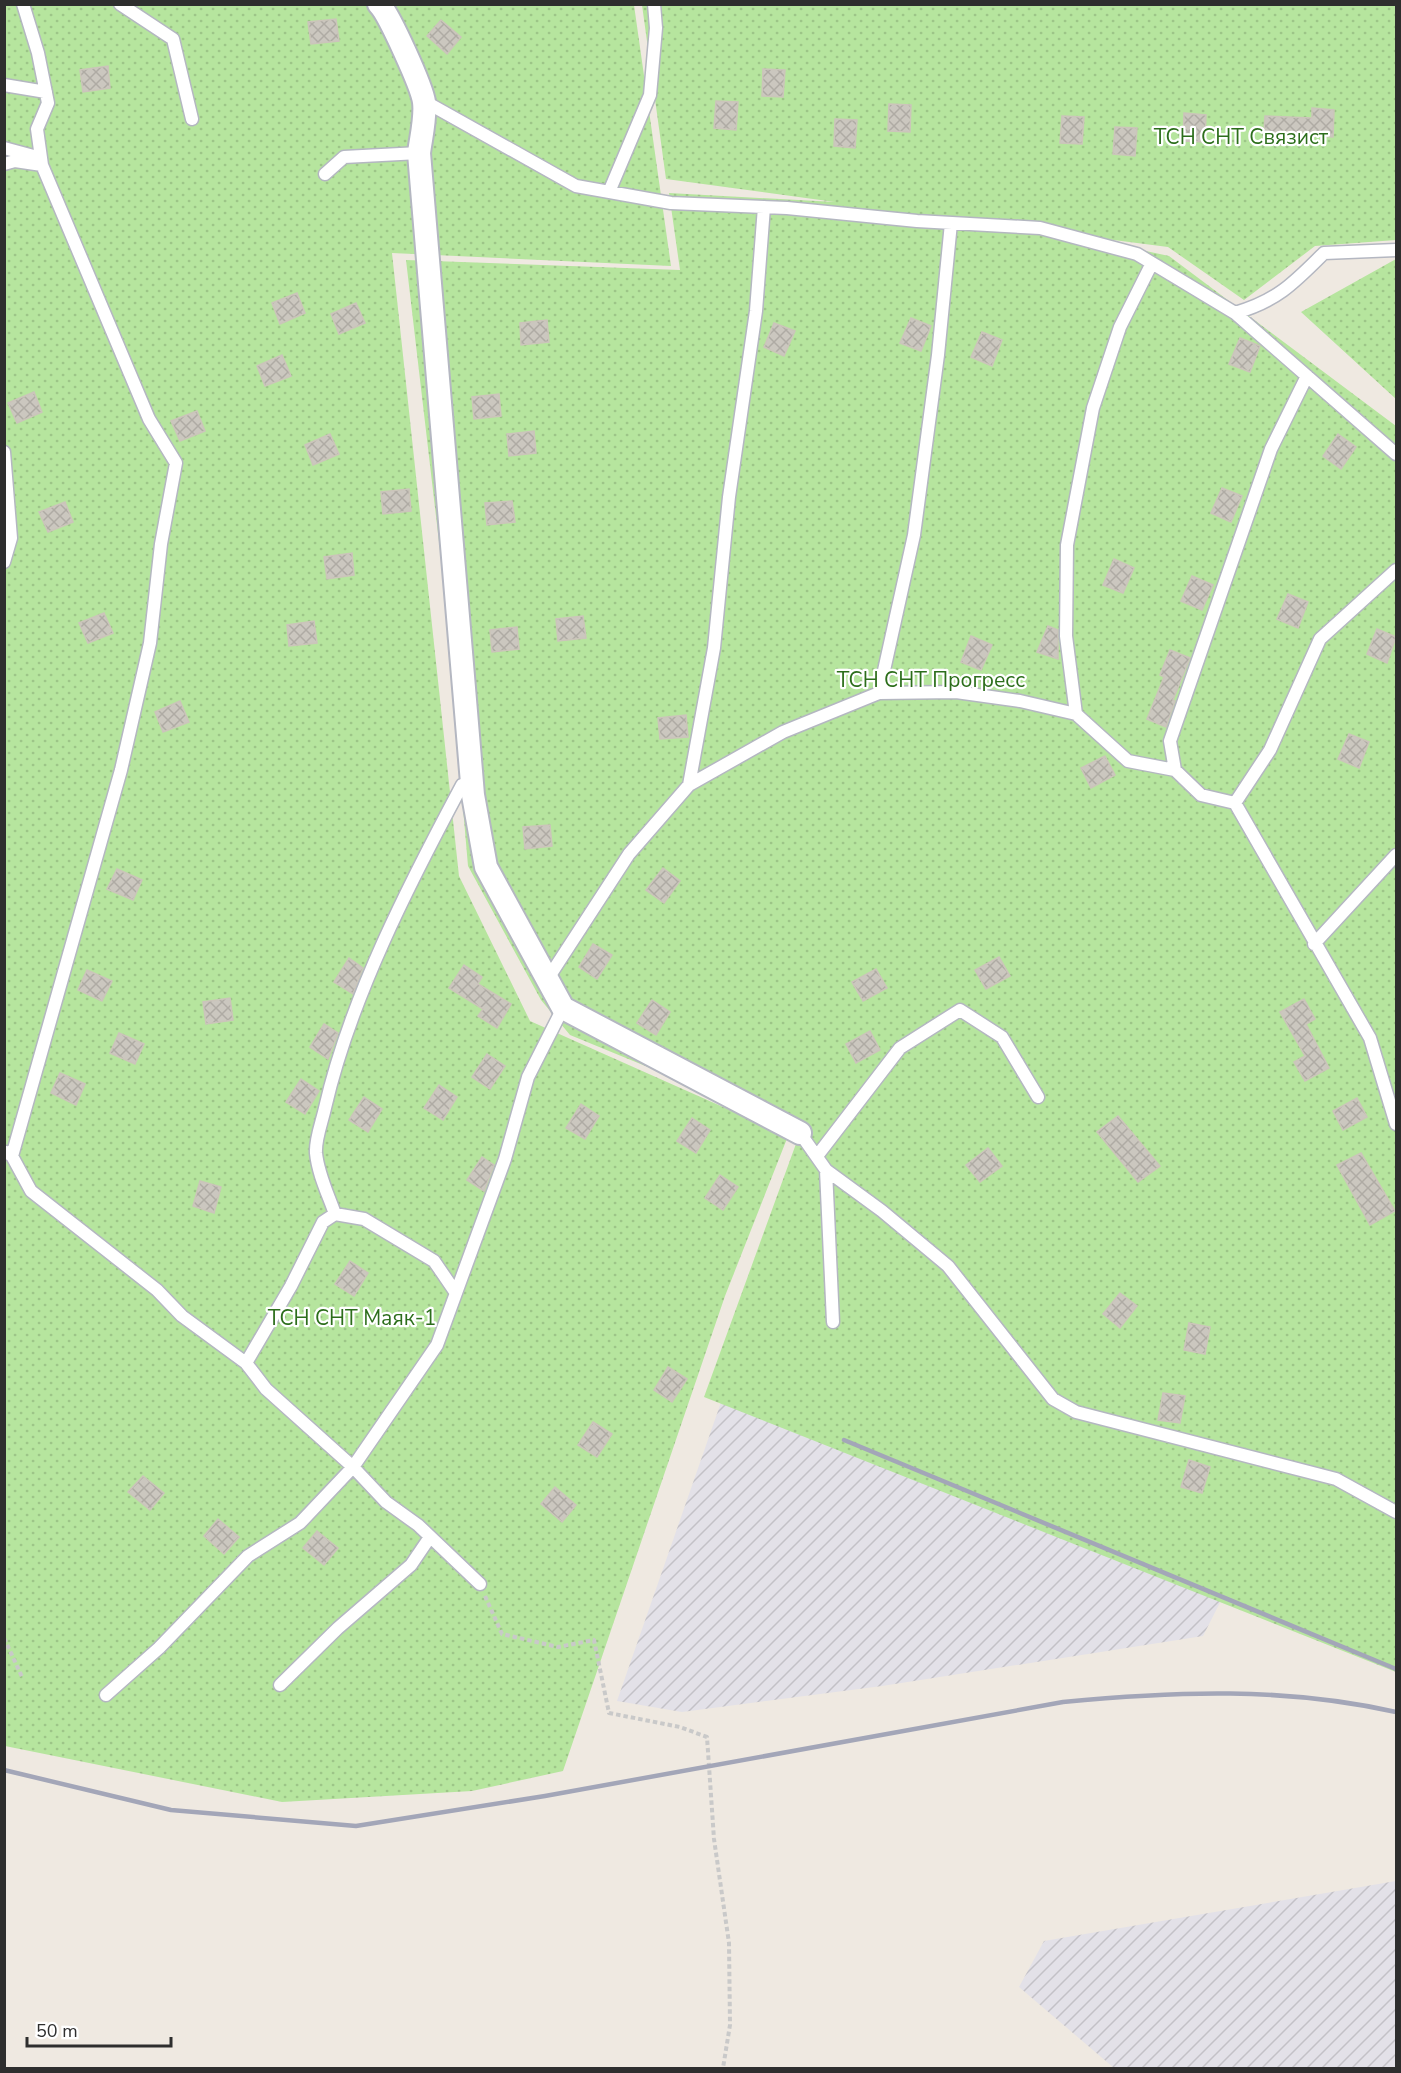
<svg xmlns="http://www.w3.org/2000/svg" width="1401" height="2073" viewBox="0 0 1401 2073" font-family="'Nunito Sans',sans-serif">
  <defs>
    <pattern id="industrial-furrows" width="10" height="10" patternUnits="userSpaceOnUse" patternTransform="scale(1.5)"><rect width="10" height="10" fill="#e3e1e8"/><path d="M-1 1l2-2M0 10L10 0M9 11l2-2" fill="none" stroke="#c3c1c7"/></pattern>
    <pattern id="garden-dots" width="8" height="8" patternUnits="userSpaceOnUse" patternTransform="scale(1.5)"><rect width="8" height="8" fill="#b6e59e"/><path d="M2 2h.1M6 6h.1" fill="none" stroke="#9dc588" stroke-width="1.8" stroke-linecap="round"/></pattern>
    <pattern id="building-cross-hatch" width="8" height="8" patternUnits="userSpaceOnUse" patternTransform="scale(1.5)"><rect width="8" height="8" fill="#cbc7bf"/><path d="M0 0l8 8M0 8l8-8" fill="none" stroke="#afaba4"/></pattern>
  </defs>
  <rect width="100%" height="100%" fill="#efe9e1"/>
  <path fill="url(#industrial-furrows)" d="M782,1227l454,344 -33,65 -321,50 -200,26 -65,-11z
    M1396,1881v187h-282l-95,-81 25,-46z"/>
  <path fill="url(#garden-dots)" d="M4,5h630l37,261 -279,-13 67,623 71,145 258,115 -63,160 -162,475 -91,20 -190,11 -277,-56z
    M642,5h754v235l-81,6 -71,54 -76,-53 -101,-13 102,22 227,170v1246l-692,-275 97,-267 -231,-95 -29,-35 -73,-134 -25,-290 -37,-316 274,10 -11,-77 166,9 -169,-23z
    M1396,259v140l-95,-87z"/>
  <path fill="url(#building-cross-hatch)" stroke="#cbc5ba" stroke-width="1.5" d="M336,19l3,22 -28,3 -3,-22z
    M441,20l20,17 -14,17 -20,-18z
    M108,66l2,22 -27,4 -3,-22z
    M763,69l22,1 -2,27 -21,-1z
    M716,101l22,1 -2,28 -22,-2z
    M889,104l22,1 -1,27 -22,-1z
    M1312,108l22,2 -1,27 -47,-3 -1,11 -22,-1 2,-28 47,2z
    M1184,113l22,2 -1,27 -22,-1z
    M1062,116l22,1 -2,27 -22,-1z
    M835,119l22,1 -2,28 -21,-2z
    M1115,127l22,1 -2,28 -22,-2z
    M297,293l8,20 -25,11 -8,-21z
    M356,303l9,20 -26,11 -8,-20z
    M911,318l20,8 -10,25 -21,-8z
    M547,320l2,22 -28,3 -1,-22z
    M774,323l21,8 -11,25 -20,-9z
    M982,332l20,8 -10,26 -21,-9z
    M1240,338l20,8 -10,26 -21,-8z
    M282,355l9,21 -26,10 -8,-20z
    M34,392l8,20 -25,11 -9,-20z
    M499,394l2,22 -27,3 -2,-22z
    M197,411l8,20 -25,10 -9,-20z
    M534,431l2,22 -27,3 -2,-22z
    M330,434l9,20 -26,11 -8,-20z
    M1338,434l18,13 -15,22 -18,-13z
    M1222,488l20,8 -11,26 -20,-9z
    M409,489l2,22 -28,3 -2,-22z
    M512,501l3,21 -28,3 -2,-22z
    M65,502l8,20 -25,10 -9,-20z
    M352,553l2,22 -27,4 -3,-22z
    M1114,559l20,9 -11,25 -20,-8z
    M1192,576l21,9 -11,25 -21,-9z
    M1288,594l20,8 -10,26 -21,-9z
    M104,613l9,20 -25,10 -9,-20z
    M583,616l3,22 -28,3 -2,-22z
    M314,621l3,22 -28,3 -2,-21z
    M1048,626l10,4v29l-21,-7z
    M517,627l2,22 -27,3 -2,-22z
    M1377,629l19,8 -9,26 -20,-9z
    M971,636l21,9 -11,25 -20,-8z
    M1170,650l20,8 -17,42 2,1 -9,26 -19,-8 17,-42 -4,-2z
    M180,701l9,21 -26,10 -8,-20z
    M686,715l2,22 -28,2 -2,-21z
    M1349,734l20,8 -10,26 -21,-9z
    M1105,756l10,19 -24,13 -10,-20z
    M550,825l2,21 -27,3 -2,-22z
    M663,868l17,13 -16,22 -18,-13z
    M117,869l25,11 -9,20 -26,-11z
    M593,944l19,11 -15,24 -18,-12z
    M999,957l11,19 -24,13 -11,-19z
    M349,958l14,10 -10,26 -19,-12z
    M464,965l18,12 -4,7 33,20 -14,24 -19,-12 5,-7 -34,-21z
    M876,969l11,19 -24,13 -11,-19z
    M87,970l25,11 -10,20 -24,-11z
    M230,998l3,22 -27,4 -3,-22z
    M1304,999l11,20 -9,5 23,44 -24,13 -11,-19 11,-6 -25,-44z
    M652,1000l18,12 -14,23 -19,-12z
    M324,1024l14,9 -10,26 -18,-12z
    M870,1031l10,19 -24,13 -10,-19z
    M119,1033l25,11 -9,20 -25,-11z
    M487,1054l18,12 -15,23 -18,-12z
    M60,1073l25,11 -9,21 -25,-12z
    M301,1079l18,12 -14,23 -19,-12z
    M439,1085l18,12 -14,23 -19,-12z
    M364,1097l18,12 -14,23 -19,-12z
    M1357,1098l10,19 -24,13 -10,-19z
    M581,1104l18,12 -14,23 -19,-11z
    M1118,1116l42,50 -22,16 -41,-50z
    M692,1118l18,12 -14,23 -19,-12z
    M988,1148l14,18 -22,16 -14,-17z
    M1361,1153l34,58 -25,14 -33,-60z
    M482,1157l12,8 -10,26 -17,-11z
    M720,1175l18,12 -15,23 -18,-12z
    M200,1181l21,6 -7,26 -21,-7z
    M350,1261l18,12 -14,23 -19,-12z
    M1120,1293l17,13 -17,22 -17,-14z
    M1189,1323l21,4 -5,27 -21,-4z
    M668,1367l19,12 -15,23 -18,-12z
    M1163,1393l22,3 -5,27 -22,-3z
    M593,1422l19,12 -15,23 -19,-12z
    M1189,1460l21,7 -8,26 -21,-6z
    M143,1476l21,17 -14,17 -22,-18z
    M555,1487l21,18 -14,17 -21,-18z
    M218,1519l21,18 -15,17 -20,-18z
    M317,1531l21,17 -14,17 -21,-17z"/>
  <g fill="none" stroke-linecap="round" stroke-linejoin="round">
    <defs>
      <path id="service" d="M120,4l53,35 19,80
        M4,85l42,7
        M424,101l152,85 95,17 116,5 130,13 123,7 97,26 98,59 161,141
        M4,148l37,10
        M4,164l11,-3 27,4
        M325,174l19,-17 75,-4
        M609,192l41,-97 6,-67 -2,-24
        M1152,263l-32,64 -27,81 -26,137 -1,91 10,78 52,47 47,9
        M1235,313c42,-12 59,-30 89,-60l72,-3
        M1307,376l-36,73 -101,292 5,29 26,25 34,8 35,-53 50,-111 76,-69
        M4,452l7,86 -7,24
        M879,693l35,-158 24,-180 13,-132
        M689,785l25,-137 15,-151 27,-186 8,-104
        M1235,803l135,235 26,86
        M1314,944l82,-89
        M547,980l82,-126 60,-69 94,-53 96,-39 77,-1 64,9 56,13
        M800,1133l26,37 7,152
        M6,1152l6,4 19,35 126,99 25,26 64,47 45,-77 32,-64 12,-8 29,5 70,42 22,32
        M12,1156l109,-386 29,-127 11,-99 15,-81 -27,-44 -107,-254 -5,-36 11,-26 -10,-50 -15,-49
        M817,1156l83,-108 60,-38 42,27 36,60
        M826,1170l56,41 66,55 105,133 23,13 260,67 60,33
        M335,1214c-7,-20 -17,-40 -19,-61 -1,-14 6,-31 9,-45 25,-109 84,-224 137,-323l10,-3
        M246,1363l20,26 87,78 33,35 32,23 62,59
        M280,1685l58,-57 73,-63 19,-28
        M106,1695l53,-47 89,-92 52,-33 53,-56 84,-122 68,-186 23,-82 35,-69"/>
      <path id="minor" d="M379,4c10,10 43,83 45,98 2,16 -3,35 -5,51l54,642 13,72 77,141 237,125"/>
    </defs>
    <use href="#service" stroke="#b4b7c1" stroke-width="15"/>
    <use href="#minor" stroke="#b4b7c1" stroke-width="26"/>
    <path stroke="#c9c9c9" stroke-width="4" stroke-dasharray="4.5 3" stroke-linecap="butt" d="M485,1596l17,38 56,13 36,-7 15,73 71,14 27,10 7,102 15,104 1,82 -7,43
      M4,1638l19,41"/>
    <use href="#service" stroke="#fff" stroke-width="12"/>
    <use href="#minor" stroke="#fff" stroke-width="22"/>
    <path stroke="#a3a6b8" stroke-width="4.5" d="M844,1440l552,229
      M4,1770l167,40 185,16 189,-30 518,-94c113,-11 222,-15 333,10"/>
  </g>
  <g text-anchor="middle" stroke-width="4.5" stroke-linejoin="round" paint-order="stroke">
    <g font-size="21" fill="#2c6e1b" stroke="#fff">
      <text x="1241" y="144">ТСН СНТ Связист</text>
      <text x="931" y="687">ТСН СНТ Прогресс</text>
      <text x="352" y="1325">ТСН СНТ Маяк-1</text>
    </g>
  </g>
  <rect width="1401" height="2073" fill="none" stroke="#2e2e2e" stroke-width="12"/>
  <path d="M27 2037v9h144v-9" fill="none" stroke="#2e2e2e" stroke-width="3"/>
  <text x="36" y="2037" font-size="18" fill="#2e2e2e" stroke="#ffffff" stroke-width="4.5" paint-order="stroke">50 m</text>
</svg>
